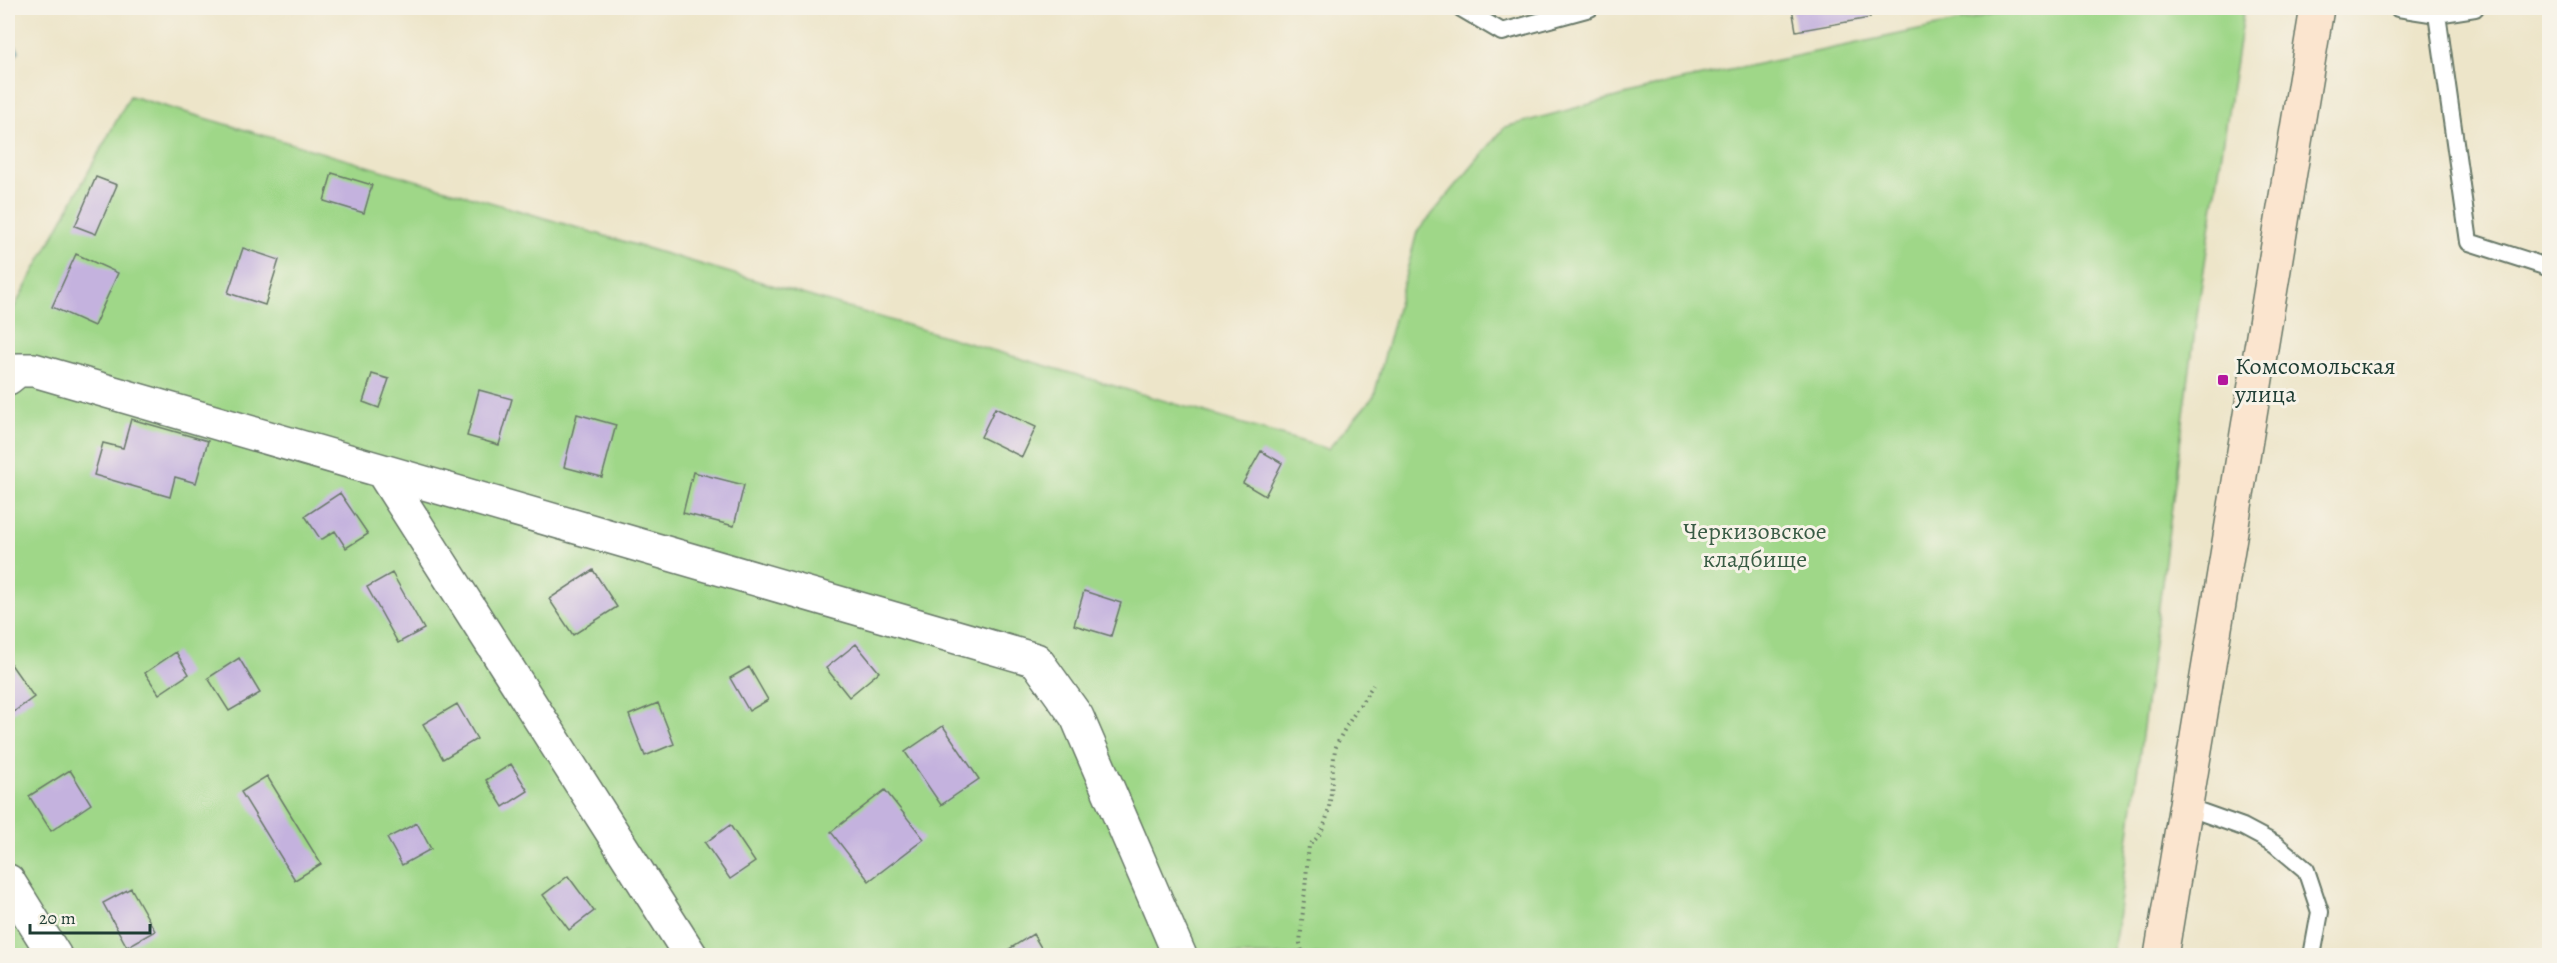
<svg xmlns="http://www.w3.org/2000/svg" width="2557" height="963" viewBox="0 0 2557 963" font-family="Alegreya,serif">
  <rect width="100%" height="100%" fill="#f7f3e8"/>
  <filter id="ink" filterUnits="userSpaceOnUse"><feTurbulence type="fractalNoise" baseFrequency=".0167" numOctaves="2"/><feDisplacementMap in="SourceGraphic" scale="12" xChannelSelector="R" yChannelSelector="G"/><feConvolveMatrix kernelMatrix="1 2 1 2 8 2 1 2 1" color-interpolation-filters="sRGB"/></filter>
  <filter id="wash" filterUnits="userSpaceOnUse"><feTurbulence type="fractalNoise" baseFrequency=".008" numOctaves="4" result="noise"/><feDisplacementMap in="SourceGraphic" scale="24" xChannelSelector="R" yChannelSelector="G"/><feGaussianBlur stdDeviation="1.35" result="paint"/><feColorMatrix in="noise" values="0 0 0 0 0 0 0 0 0 0 0 0 0 0 0 0 0 1.4 0 .05"/><feComposite in="paint" operator="in"/></filter>
  <g filter="url(#wash)">
    <rect width="100%" height="100%" fill="#ede5c9"/>
    <path fill="#9fd788" stroke="#5f8a5e" stroke-width="1.5" d="M2022,8h222l-47,307 -81,619 -5,21 -2103,1v-637l122,-223 1198,353 46,-53 43,-164 88,-105 159,-43z"/>
    <path fill="#5bbad9" stroke="#3d7c86" stroke-width="1.5" d="M8,35l11,16 -11,15z"/>
    <g id="blocks">
      <path fill="#c4b2de" d="M1792,8h77l1,10 -74,13z
        M332,173l40,12 -8,28 -40,-12z
        M96,177l21,8 -21,49 -21,-8z
        M243,248l36,12 -14,45 -37,-12z
        M76,254l42,19 -24,53 -42,-19z
        M372,374l17,5 -10,29 -16,-6z
        M479,390l33,9 -13,46 -32,-9z
        M995,408l41,19 -14,30 -41,-20z
        M577,414l39,11 -14,52 -38,-10z
        M131,419l77,22 -12,42 -21,-6 -5,20 -76,-22 9,-32 20,5z
        M1261,451l21,12 -17,33 -22,-13z
        M693,472l51,13 -10,41 -51,-13z
        M340,493l28,41 -22,14 -11,-17 -14,9 -16,-24z
        M593,570l24,37 -44,28 -24,-36z
        M392,573l32,56 -26,14 -31,-56z
        M1084,591l37,12 -10,33 -37,-11z
        M856,644l23,28 -30,25 -23,-29z
        M176,652l13,22 -30,20 -14,-21z
        M239,658l21,35 -31,18 -21,-33z
        M8,660l26,37 -26,19z
        M749,667l19,33 -19,11 -19,-33z
        M658,703l16,41 -29,12 -16,-41z
        M457,704l20,35 -34,20 -20,-35z
        M943,726l36,53 -38,26 -36,-53z
        M511,764l17,27 -25,16 -17,-27z
        M70,770l21,34 -40,27 -22,-35z
        M267,776l54,88 -26,16 -54,-88z
        M885,790l39,49 -55,42 -38,-49z
        M417,823l14,26 -29,16 -15,-27z
        M730,825l25,37 -25,17 -25,-36z
        M568,876l26,35 -25,19 -26,-35z
        M131,888l24,43 -28,16 -24,-44z
        M1033,934l13,22h-48z"/>
    </g>
  </g>
  <g filter="url(#ink)">
    <use href="#blocks" fill-opacity="0" stroke="#677868" stroke-width="1.5"/>
    <g fill="none" stroke-linecap="round" stroke-linejoin="round">
      <defs>
        <path id="lane" d="M1461,8l41,24 88,-24
          M2398,8l39,6
          M2475,8l-38,6 32,228 81,26
          M2187,807l56,20 32,17 31,26 14,42 -8,44"/>
        <path id="street" d="M8,378l10,-8h16l1002,290 41,57 103,239
          M382,471l309,485
          M8,881l47,75"/>
        <path id="secondary" d="M2161,956l156,-948"/>
      </defs>
      <use href="#lane" stroke="#677868" stroke-width="20"/>
      <use href="#street" stroke="#677868" stroke-width="36"/>
      <use href="#secondary" stroke="#677868" stroke-width="36"/>
      <path stroke="#677868" stroke-width="4" stroke-dasharray="1.5 4.5" stroke-linecap="butt" d="M1303,956l-3,-13 9,-98c26,-17 21,-67 26,-95 4,-16 29,-50 38,-65"/>
      <use href="#lane" stroke="#fff" stroke-width="16"/>
      <use href="#street" stroke="#fff" stroke-width="33"/>
      <use href="#secondary" stroke="#fbe5cf" stroke-width="33"/>
    </g>
  </g>
  <rect fill="#b5179e" stroke="#f7f3e8" stroke-width="2" x="2217" y="374" width="12" height="12" rx="3"/>
  <g text-anchor="middle" stroke-width="6" stroke-linejoin="round" paint-order="stroke">
    <g font-size="24" fill="#1f3d34" stroke="#f7f3e8" text-anchor="start">
      <text x="2235" y="374">Комсомольская<tspan x="2235" dy="28">улица</tspan></text>
    </g>
    <g font-size="24" fill="#395c45" stroke="#f7f3e8">
      <text x="1755" y="539">Черкизовское<tspan x="1755" dy="28">кладбище</tspan></text>
    </g>
  </g>
  <rect width="2557" height="963" fill="none" stroke="#f7f3e8" stroke-width="30"/>
  <path d="M30 924v9h120v-9" fill="none" stroke="#1f3d34" stroke-width="3"/>
  <text x="39" y="924" font-size="18" fill="#1f3d34" stroke="#f7f3e8" stroke-width="4.5" paint-order="stroke">20 m</text>
</svg>
